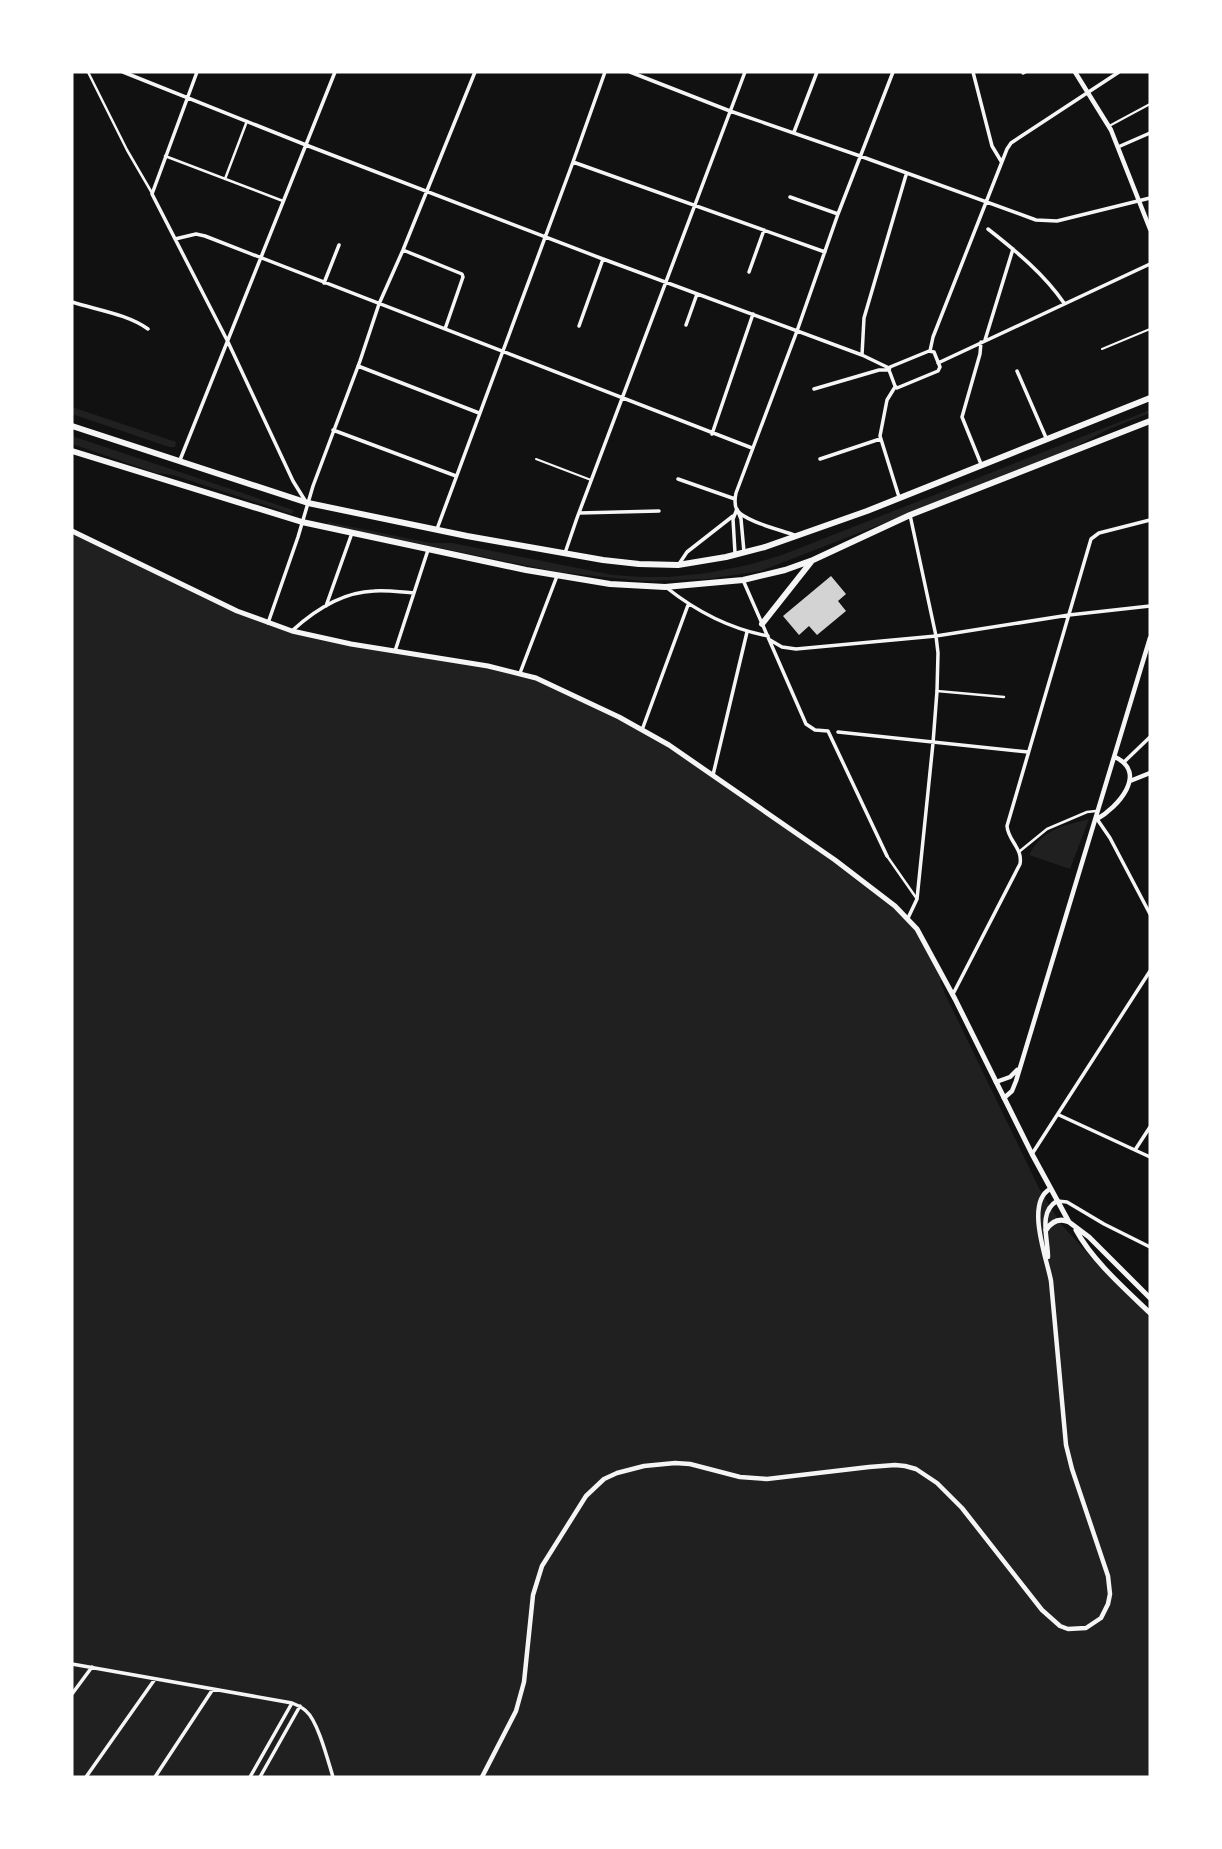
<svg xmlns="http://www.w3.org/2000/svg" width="1222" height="1849" viewBox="0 0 1222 1849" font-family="Roboto,sans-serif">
  <rect width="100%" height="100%" fill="#111"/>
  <path fill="#202020" d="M72,407l104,35 -1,5h-6l-97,-33z
    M1150,410v3l-41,16 -50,26 -298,116 -54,8 -65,2 -84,-9 -231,-47 1,-3 102,21h22l161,32 29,2h27l38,-4 41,-8 34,-10z
    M72,436l221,74 -1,4 -119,-39 -17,-2 -84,-29z
    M72,531l165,80 55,20 228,42 73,31 76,41 166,115 73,58 36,60 -4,3 6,15 94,194 21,34 46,51 43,41v461h-1078z
    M1089,819l-19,50 -41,-14c14,-26 33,-29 60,-36z"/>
  <path fill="#d3d3d3" d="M831,576l15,18 -8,7 8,10 -29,24 -8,-9 -10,9 -16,-19z"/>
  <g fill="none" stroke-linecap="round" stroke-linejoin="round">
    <path stroke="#f5f5f5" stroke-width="2" d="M1111,125l39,-21
      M1102,349l48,-20
      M536,459l55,21"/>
    <path stroke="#f5f5f5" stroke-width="2.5" d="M88,72l39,78 25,43
      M165,156l118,45
      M225,179l22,-58
      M937,691l67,6
      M1020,851l27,-22 40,-17 9,-1
      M887,856l30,43"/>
    <path stroke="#f5f5f5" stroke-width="3.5" d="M123,72l183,73 297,114 259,96 27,13
      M197,72l-45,122 76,148 65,139 13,21
      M630,72l100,39 130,45 176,64 21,1 93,-23
      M973,72l19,74 9,15
      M1023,73l2,-1
      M794,132l23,-60
      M1118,147l32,-14
      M573,162l252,90
      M790,197l48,17
      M988,229c28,22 56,45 76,74
      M175,239l21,-5 9,2 547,212
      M403,250l59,24 1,3 -18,52
      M749,272l15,-42
      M324,283l15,-38
      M72,302c25,8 55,12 76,27
      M686,325l11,-31
      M579,326l24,-67
      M985,340l28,-91
      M981,342l-1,12 -18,63 19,47
      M930,351l3,-14 74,-188 4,-6 108,-71
      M862,355l2,-37 42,-143
      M938,363l212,-99
      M358,366l121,47
      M1017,371l30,69
      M895,387l-8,13 -7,36 19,61
      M814,389l65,-19h10l1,-3 39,-16 5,1 6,15 -2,4 -41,17 -2,-2 -6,-16
      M333,430l123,46
      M712,434l41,-120
      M820,459l60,-20
      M180,460l155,-388
      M678,479l57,20
      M579,513l80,-2
      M437,529l136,-367 32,-90
      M794,535c-13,-5 -50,-14 -57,-25 -3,-5 -2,-12 -1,-17l61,-162 41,-117 55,-142
      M565,553l12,-35 168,-446
      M735,553l-2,-34 4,-10 4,10 3,33
      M679,564l8,-12 46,-36
      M743,580l63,144 9,6 13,1 59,125
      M667,588c29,23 64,41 101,48
      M326,606l26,-73
      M268,623l30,-86 15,-51 47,-125 19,-57 24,-54 72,-178
      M293,630c22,-20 51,-38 81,-39 13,-1 26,1 40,2
      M770,640l12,7 14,2 140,-13 133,-21 81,-9
      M395,651l33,-101
      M520,673l37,-97
      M642,730l46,-125
      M838,732l190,20
      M1124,762l26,-25
      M713,775l34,-143
      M1097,819l13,19 40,76
      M908,918l9,-19 16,-156 4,-52 1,-38 -2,-17 -26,-121
      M953,994l67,-130c3,-16 -12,-23 -13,-38l84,-287 8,-6 51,-13
      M1059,1115l91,42
      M1135,1150l15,-23
      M1032,1154l118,-183
      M1057,1201l10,1 37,22 46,23
      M72,1664l220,39c5,2 10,4 14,8 12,10 22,50 27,66
      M72,1694l20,-27
      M86,1777l69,-98
      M155,1777l58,-88
      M250,1777l42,-74
      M260,1777l40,-71"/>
    <path stroke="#f5f5f5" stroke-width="4.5" d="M1075,72l36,58 39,99
      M1130,781l20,-8
      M1097,819c20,-11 52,-46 18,-62
      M996,1082l14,-5 7,-7
      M1004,1098l8,-7 4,-10 134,-443
      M1048,1257c0,-19 -10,-45 9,-56
      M482,1777l34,-66 8,-29 9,-87 9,-29 44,-70 18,-17 13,-6 27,-7 31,-3 15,1 50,13 27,2 102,-12 26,-2 10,1 11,3 21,14 25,25 80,102 18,16 8,3 18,-1 15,-10 7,-14 2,-10 -2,-18 -36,-107 -6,-24 -15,-164c-4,-22 -26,-78 -1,-92"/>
    <path stroke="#f5f5f5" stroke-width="5" d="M72,531l165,80 55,20 59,13 137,22 48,12 83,39 50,28 166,115 60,46 22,23 38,70 77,155 37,68 20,15 61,61
      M1046,1230c6,-9 14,-12 23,-8
      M1076,1230c16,30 49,59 74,83"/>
    <path stroke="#f5f5f5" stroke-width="6" d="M72,426l236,77 159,33 136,24 36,4 39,1 48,-8 39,-10 102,-36 283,-113
      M72,451l230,71 224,48 84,14 55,3 78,-7 42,-10 28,-10 97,-45 240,-94
      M762,624l49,-62"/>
  </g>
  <rect width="1222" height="1849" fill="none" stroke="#ffffff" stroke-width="147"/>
</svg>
